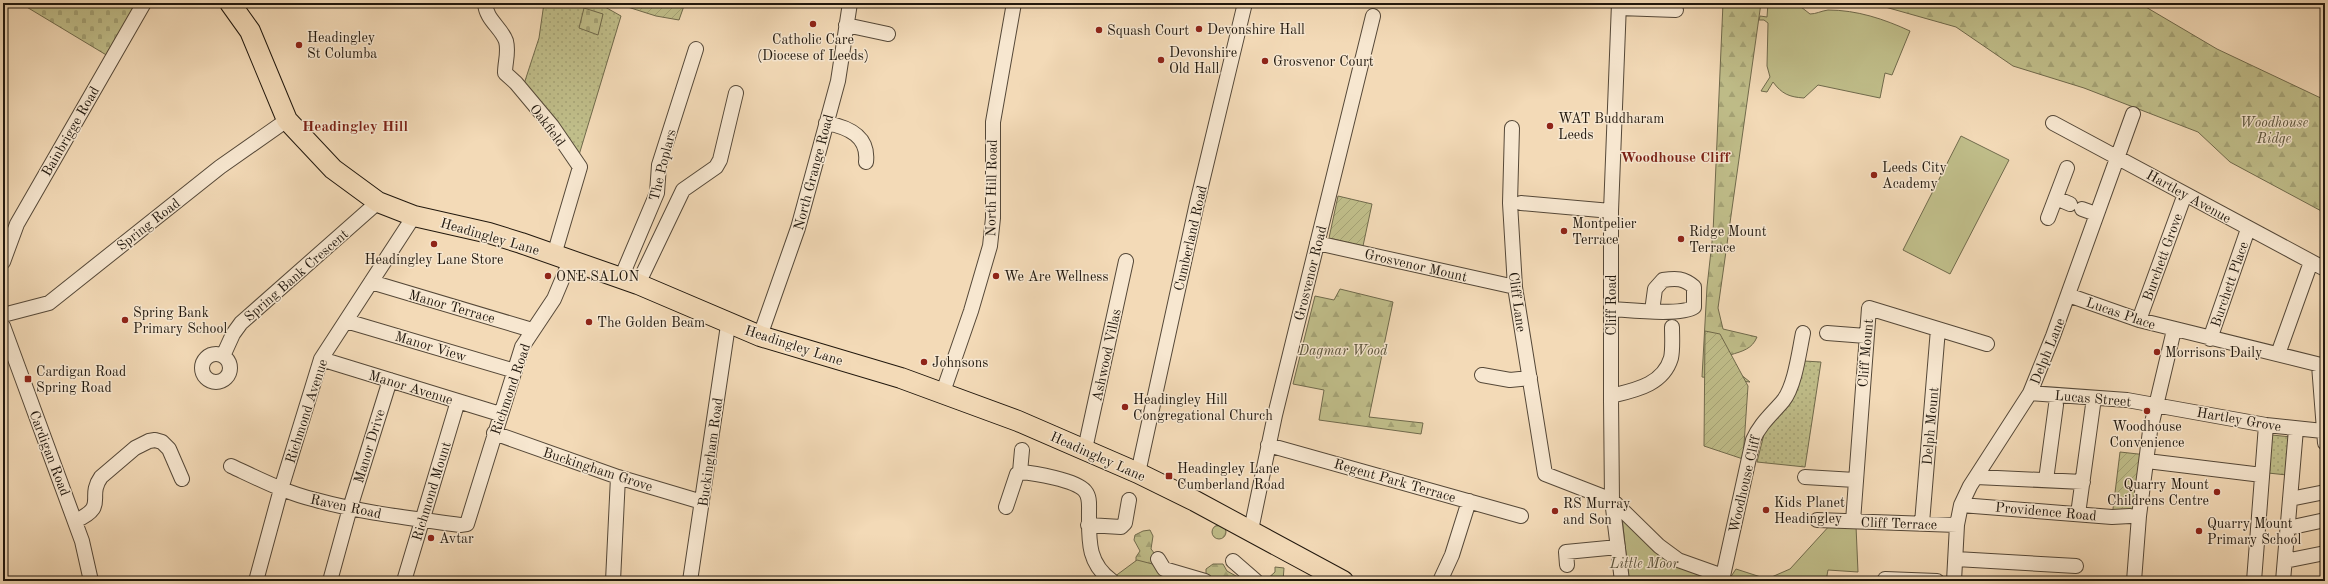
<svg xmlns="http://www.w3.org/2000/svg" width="2328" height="584" viewBox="0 0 2328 584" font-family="'Old Standard TT',serif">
  <defs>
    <pattern id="grass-dots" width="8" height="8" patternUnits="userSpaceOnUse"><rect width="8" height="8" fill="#c0be8a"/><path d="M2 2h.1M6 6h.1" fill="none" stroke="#a5a376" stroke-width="1.8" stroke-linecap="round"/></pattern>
    <pattern id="forest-firs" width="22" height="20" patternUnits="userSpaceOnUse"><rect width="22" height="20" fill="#c0be8a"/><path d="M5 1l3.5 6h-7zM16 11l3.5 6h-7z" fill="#a5a376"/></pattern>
    <pattern id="cemetery-stones" width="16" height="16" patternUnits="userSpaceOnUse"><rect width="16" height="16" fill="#c0be8a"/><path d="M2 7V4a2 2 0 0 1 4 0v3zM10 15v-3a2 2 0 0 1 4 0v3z" fill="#a5a376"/></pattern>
    <pattern id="garden-furrows" width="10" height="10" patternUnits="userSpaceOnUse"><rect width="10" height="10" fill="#c0be8a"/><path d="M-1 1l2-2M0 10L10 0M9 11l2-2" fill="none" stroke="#a5a376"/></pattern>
  </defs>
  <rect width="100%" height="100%" fill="#f3dab7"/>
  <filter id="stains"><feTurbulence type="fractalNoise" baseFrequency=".005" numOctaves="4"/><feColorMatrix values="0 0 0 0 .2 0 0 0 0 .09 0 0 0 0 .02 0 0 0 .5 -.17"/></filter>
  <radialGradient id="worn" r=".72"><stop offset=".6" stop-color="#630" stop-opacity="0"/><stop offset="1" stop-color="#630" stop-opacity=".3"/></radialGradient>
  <path fill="url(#grass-dots)" stroke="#706a4c" d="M544,3h54l23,13 -42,139 -56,-68 16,-49z
    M1804,361l17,1 -16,105 -48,-5 7,-28 24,-33z
    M2272,435l19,2 -4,38 -19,-2z"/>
  <path fill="url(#forest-firs)" stroke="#706a4c" d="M1723,3h38l-43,305 5,21 34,8c-5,12 -14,14 -27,18l5,15 15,12 -48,-5 5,-90 6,-54z
    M1871,3h268l78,46 108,51v113l-95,-51 -32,-30 -114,-44 -71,-22 -57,-39z
    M1340,289l53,13 -24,115 54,6 -2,11 -102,-14 5,-30 -31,-6 22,-88 19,4z
    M1212 532a7 7 0 1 1 14 0a7 7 0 1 1-14 0Z
    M1150,530l3,6 -2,13c6,6 3,13 0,20l-15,-4v-8l4,-6 -6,-11 1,-5 8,-4z
    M1213,564h10l4,7 18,10h-34l-5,-6v-6z
    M1275,567l9,1 -1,13h-18l10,-9z"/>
  <path fill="url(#cemetery-stones)" stroke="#706a4c" d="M20,3h124l-31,56z
    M584,8l19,6 -5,21 -19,-7z"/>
  <path fill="#c0be8a" stroke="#706a4c" d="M1768,3h28l14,11c6,0 11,-3 18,-4 29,0 56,9 82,21l-18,44 -7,-2 -5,25 -62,-13 -14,13c-15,-1 -22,-4 -31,-16l-6,10 -6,-1 9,-14 -3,-11 1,-43 -4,-3h-5l1,-4 7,1z
    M1961,136l48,24 -59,114 -47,-24z
    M1622,517l48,45 35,16v3h-76z
    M1831,524l25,2 2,46 -30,-2 -2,11h-98l8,-12 31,10 23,-10z
    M1137,560l81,21h-101l-3,-4z"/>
  <path fill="url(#garden-furrows)" stroke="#706a4c" d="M615,3h70l-6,17 -23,-4z
    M1338,196l34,8 -9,42 -34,-8z
    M1705,331l15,3 28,52 -5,73 -39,-13z
    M2120,452l27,3 -8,61 -27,1z"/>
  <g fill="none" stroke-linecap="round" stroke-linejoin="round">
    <defs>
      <path id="minor" d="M485,3c1,17 16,24 21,38 3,11 -1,21 -1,32l11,10 36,43 28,41 -26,88
        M1619,3l-8,208v189l1,100 10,81
        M1619,8l57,2
        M846,25l42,9
        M826,123c22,4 43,13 40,39
        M2053,123l272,146
        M1512,128l-2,75 5,84 30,187 67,26 47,46 19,14 45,16
        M2056,198l14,6
        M1521,203l90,8
        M2082,209l14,5
        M2048,218l19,-50
        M1317,243l198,44
        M3,262l14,-38 127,-221
        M621,278l36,-85 2,-28 37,-116
        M371,282l161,48
        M638,284l45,-94 33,-23 4,-7 16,-67
        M2068,295l71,25 186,46
        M1611,309c18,1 70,7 83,-2v-20c-10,-9 -18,-9 -31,-7l-8,9 -3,22
        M3,315l46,-12 171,-136 67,-47
        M2139,320l46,-126
        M346,321l169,50
        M3,326l79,215 9,40
        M1827,333l39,3
        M760,336l38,-108 40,-147 12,-78
        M2210,339l38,-110
        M202 368a14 14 0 1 1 28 0a14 14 0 1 1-28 0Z
        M2278,354l33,-92
        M223,356l10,-22 8,-11 137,-121
        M321,359l179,55
        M2319,365l6,78
        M1482,375l28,5 20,-2
        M943,392l28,-81 19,-65 3,-28v-96l21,-119
        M2030,393l97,7 139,25 57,6
        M1611,396c24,-6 52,-11 60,-38 2,-9 1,-21 1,-31
        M494,433l124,44 84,25
        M1268,445l253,71
        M1085,449l41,-188
        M2147,461l115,14
        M231,466c28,13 55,27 85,34 47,13 95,18 144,25l7,-1 55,-177 32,-48 16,-38
        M1020,472l2,-22
        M1138,473l59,-270 48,-200
        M1805,477l50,3
        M1976,477l107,5
        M2046,480l10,-75
        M2290,499l35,-7
        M1961,505l151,12 18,-1
        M1006,507l11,-33 3,-2c14,1 56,8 65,19 5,6 4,13 4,21 0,28 -2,51 23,69
        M2078,514l15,-109
        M1817,520l140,5
        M75,521c34,-15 11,-23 26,-44l34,-29 14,-7 6,-1 7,2 7,7 13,30
        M1853,521l16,-213 118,36
        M1922,523l16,-194
        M1088,525l33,2 4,-4 4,-23
        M2288,528l37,-8
        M1251,530l24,-115 98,-399
        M1158,559l6,10 41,12
        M1956,559l120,7
        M1233,561l23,20
        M2285,561l40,-8
        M1567,565l-1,-13 52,-5
        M1885,579l52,2
        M256,581l25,-92 40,-130 93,-143
        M330,581l20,-73 40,-128
        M404,581l54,-180
        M613,581l5,-104
        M690,581l37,-249 3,-9
        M1440,581l12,-26 17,-54
        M1720,581l3,-5 30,-136c7,-16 18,-25 30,-39 12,-15 16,-49 20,-68
        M1954,581l3,-56 4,-20 9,-19 60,-93 23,-57 80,-222
        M2134,581l5,-65 11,-85 24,-101
        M2254,581l12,-156
        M2283,581l13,-152"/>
      <path id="highway" d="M230,3l20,28 37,89 46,49 45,33 36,14 75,17 32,10 117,41 122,52 141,42 117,43 120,52 57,28 148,80"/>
    </defs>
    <use href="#minor" stroke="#554838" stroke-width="16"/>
    <use href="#highway" stroke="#20170d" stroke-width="22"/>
    <use href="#minor" stroke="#f7e7d0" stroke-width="14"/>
    <use href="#highway" stroke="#f3dab7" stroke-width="20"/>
  </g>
  <g fill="#8f2418" stroke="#f7e7d0" stroke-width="1.5">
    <circle cx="813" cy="24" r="4"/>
    <circle cx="1199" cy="29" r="4"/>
    <circle cx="1099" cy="30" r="4"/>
    <circle cx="299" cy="45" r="4"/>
    <circle cx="1161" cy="60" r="4"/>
    <circle cx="1265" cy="61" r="4"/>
    <circle cx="1550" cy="126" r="4"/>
    <circle cx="1874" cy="175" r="4"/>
    <circle cx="1564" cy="231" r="4"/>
    <circle cx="1681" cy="239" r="4"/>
    <circle cx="434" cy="244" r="4"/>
    <circle cx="548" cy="276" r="4"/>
    <circle cx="996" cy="276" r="4"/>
    <circle cx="125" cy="320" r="4"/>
    <circle cx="589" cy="322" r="4"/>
    <circle cx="2157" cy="352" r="4"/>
    <circle cx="924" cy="362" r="4"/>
    <rect x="24" y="375" width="8" height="8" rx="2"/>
    <circle cx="1125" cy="407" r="4"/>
    <circle cx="2147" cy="411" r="4"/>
    <rect x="1165" y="472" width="8" height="8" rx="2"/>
    <circle cx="2217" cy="492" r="4"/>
    <circle cx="1766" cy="510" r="4"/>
    <circle cx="1555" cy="511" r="4"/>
    <circle cx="2199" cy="531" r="4"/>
    <circle cx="431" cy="538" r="4"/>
  </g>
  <g text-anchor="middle" stroke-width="3" stroke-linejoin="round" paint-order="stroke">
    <g font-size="14" fill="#20170d" stroke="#f7e7d0" text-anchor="start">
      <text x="1207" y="34">Devonshire Hall</text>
      <text x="1107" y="35">Squash Court</text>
      <text x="307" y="42">Headingley<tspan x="307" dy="16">St Columba</tspan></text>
      <text x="813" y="44" text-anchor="middle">Catholic Care<tspan x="813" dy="16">(Diocese of Leeds)</tspan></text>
      <text x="1169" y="57">Devonshire<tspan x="1169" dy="16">Old Hall</tspan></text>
      <text x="1273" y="66">Grosvenor Court</text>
      <text x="1558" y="123">WAT Buddharam<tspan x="1558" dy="16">Leeds</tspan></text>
      <text x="1882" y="172">Leeds City<tspan x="1882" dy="16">Academy</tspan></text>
      <text x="1572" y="228">Montpelier<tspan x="1572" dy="16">Terrace</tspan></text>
      <text x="1689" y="236">Ridge Mount<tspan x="1689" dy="16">Terrace</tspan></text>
      <text x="434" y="264" text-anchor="middle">Headingley Lane Store</text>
      <text x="556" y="281">ONE SALON</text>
      <text x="1004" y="281">We Are Wellness</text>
      <text x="133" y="317">Spring Bank<tspan x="133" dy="16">Primary School</tspan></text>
      <text x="597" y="327">The Golden Beam</text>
      <text x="2165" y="357">Morrisons Daily</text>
      <text x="932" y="367">Johnsons</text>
      <text x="36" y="376">Cardigan Road<tspan x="36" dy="16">Spring Road</tspan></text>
      <text x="1133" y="404">Headingley Hill<tspan x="1133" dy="16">Congregational Church</tspan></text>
      <text x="2147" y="431" text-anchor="middle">Woodhouse<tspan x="2147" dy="16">Convenience</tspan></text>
      <text x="1177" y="473">Headingley Lane<tspan x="1177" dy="16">Cumberland Road</tspan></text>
      <text x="2209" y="489" text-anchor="end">Quarry Mount<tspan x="2209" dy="16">Childrens Centre</tspan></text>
      <text x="1774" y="507">Kids Planet<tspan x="1774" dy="16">Headingley</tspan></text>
      <text x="1563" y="508">RS Murray<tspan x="1563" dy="16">and Son</tspan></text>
      <text x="2207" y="528">Quarry Mount<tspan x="2207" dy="16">Primary School</tspan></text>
      <text x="439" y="543">Avtar</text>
    </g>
    <g font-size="14" font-style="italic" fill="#585139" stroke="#f7e7d0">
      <text x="2274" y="127">Woodhouse<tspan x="2274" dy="16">Ridge</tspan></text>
      <text x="1343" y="355">Dagmar Wood</text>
      <text x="1644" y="568">Little Moor</text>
    </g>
    <g font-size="14" fill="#20170d" stroke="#f7e7d0">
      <text transform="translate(548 125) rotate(53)" y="5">Oakfield</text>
      <text transform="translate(70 131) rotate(-60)" y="5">Bainbrigge Road</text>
      <text transform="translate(662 165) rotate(-76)" y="5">The Poplars</text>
      <text transform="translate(813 172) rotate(-75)" y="5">North Grange Road</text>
      <text transform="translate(991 188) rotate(-89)" y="5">North Hill Road</text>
      <text transform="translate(2189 196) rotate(29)" y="5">Hartley Avenue</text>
      <text transform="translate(148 224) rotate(-38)" y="5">Spring Road</text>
      <text transform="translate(490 236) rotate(16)" y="5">Headingley Lane</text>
      <text transform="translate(1190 238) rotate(-77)" y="5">Cumberland Road</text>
      <text transform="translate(2162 257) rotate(-70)" y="5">Burchett Grove</text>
      <text transform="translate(1416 265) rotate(13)" y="5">Grosvenor Mount</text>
      <text transform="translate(1310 273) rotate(-76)" y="5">Grosvenor Road</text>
      <text transform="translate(296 275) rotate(-41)" y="5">Spring Bank Crescent</text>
      <text transform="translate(2229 284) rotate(-71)" y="5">Burchett Place</text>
      <text transform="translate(1518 302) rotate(82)" y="5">Cliff Lane</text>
      <text transform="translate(1611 305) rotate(-90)" y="5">Cliff Road</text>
      <text transform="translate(452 306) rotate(16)" y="5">Manor Terrace</text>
      <text transform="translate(2121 313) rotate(19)" y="5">Lucas Place</text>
      <text transform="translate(794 345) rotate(18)" y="5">Headingley Lane</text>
      <text transform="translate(431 346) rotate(17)" y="5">Manor View</text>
      <text transform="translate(2047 351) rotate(-68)" y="5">Delph Lane</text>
      <text transform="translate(1865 353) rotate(-85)" y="5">Cliff Mount</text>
      <text transform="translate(1106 355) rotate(-78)" y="5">Ashwood Villas</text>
      <text transform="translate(411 387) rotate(17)" y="5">Manor Avenue</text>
      <text transform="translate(510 389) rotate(-71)" y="5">Richmond Road</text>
      <text transform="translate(2093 398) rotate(5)" y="5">Lucas Street</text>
      <text transform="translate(306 411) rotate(-72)" y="5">Richmond Avenue</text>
      <text transform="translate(2239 419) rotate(10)" y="5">Hartley Grove</text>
      <text transform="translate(1930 426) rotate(-85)" y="5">Delph Mount</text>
      <text transform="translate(369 446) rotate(-73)" y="5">Manor Drive</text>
      <text transform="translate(710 452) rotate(-82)" y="5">Buckingham Road</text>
      <text transform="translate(50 453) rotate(69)" y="5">Cardigan Road</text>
      <text transform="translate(1098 456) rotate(24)" y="5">Headingley Lane</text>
      <text transform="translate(598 469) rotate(18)" y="5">Buckingham Grove</text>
      <text transform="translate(1395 480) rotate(16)" y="5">Regent Park Terrace</text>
      <text transform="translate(1744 484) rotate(-77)" y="5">Woodhouse Cliff</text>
      <text transform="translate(431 491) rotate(-73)" y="5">Richmond Mount</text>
      <text transform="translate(346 506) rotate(12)" y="5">Raven Road</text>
      <text transform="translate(2046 511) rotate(5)" y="5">Providence Road</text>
      <text transform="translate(1899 523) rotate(2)" y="5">Cliff Terrace</text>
    </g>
    <g font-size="15" font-weight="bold" fill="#7a1f14" stroke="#f7e7d0">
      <text x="355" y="131">Headingley Hill</text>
      <text x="1675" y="162">Woodhouse Cliff</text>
    </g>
  </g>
  <rect width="2328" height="584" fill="none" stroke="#f3dab7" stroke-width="16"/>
  <rect x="4" y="4" width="2320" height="576" fill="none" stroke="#20170d" stroke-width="2"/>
  <rect x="8" y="8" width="2312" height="568" fill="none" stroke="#20170d"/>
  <rect width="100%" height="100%" filter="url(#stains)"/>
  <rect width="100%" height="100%" fill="url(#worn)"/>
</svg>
